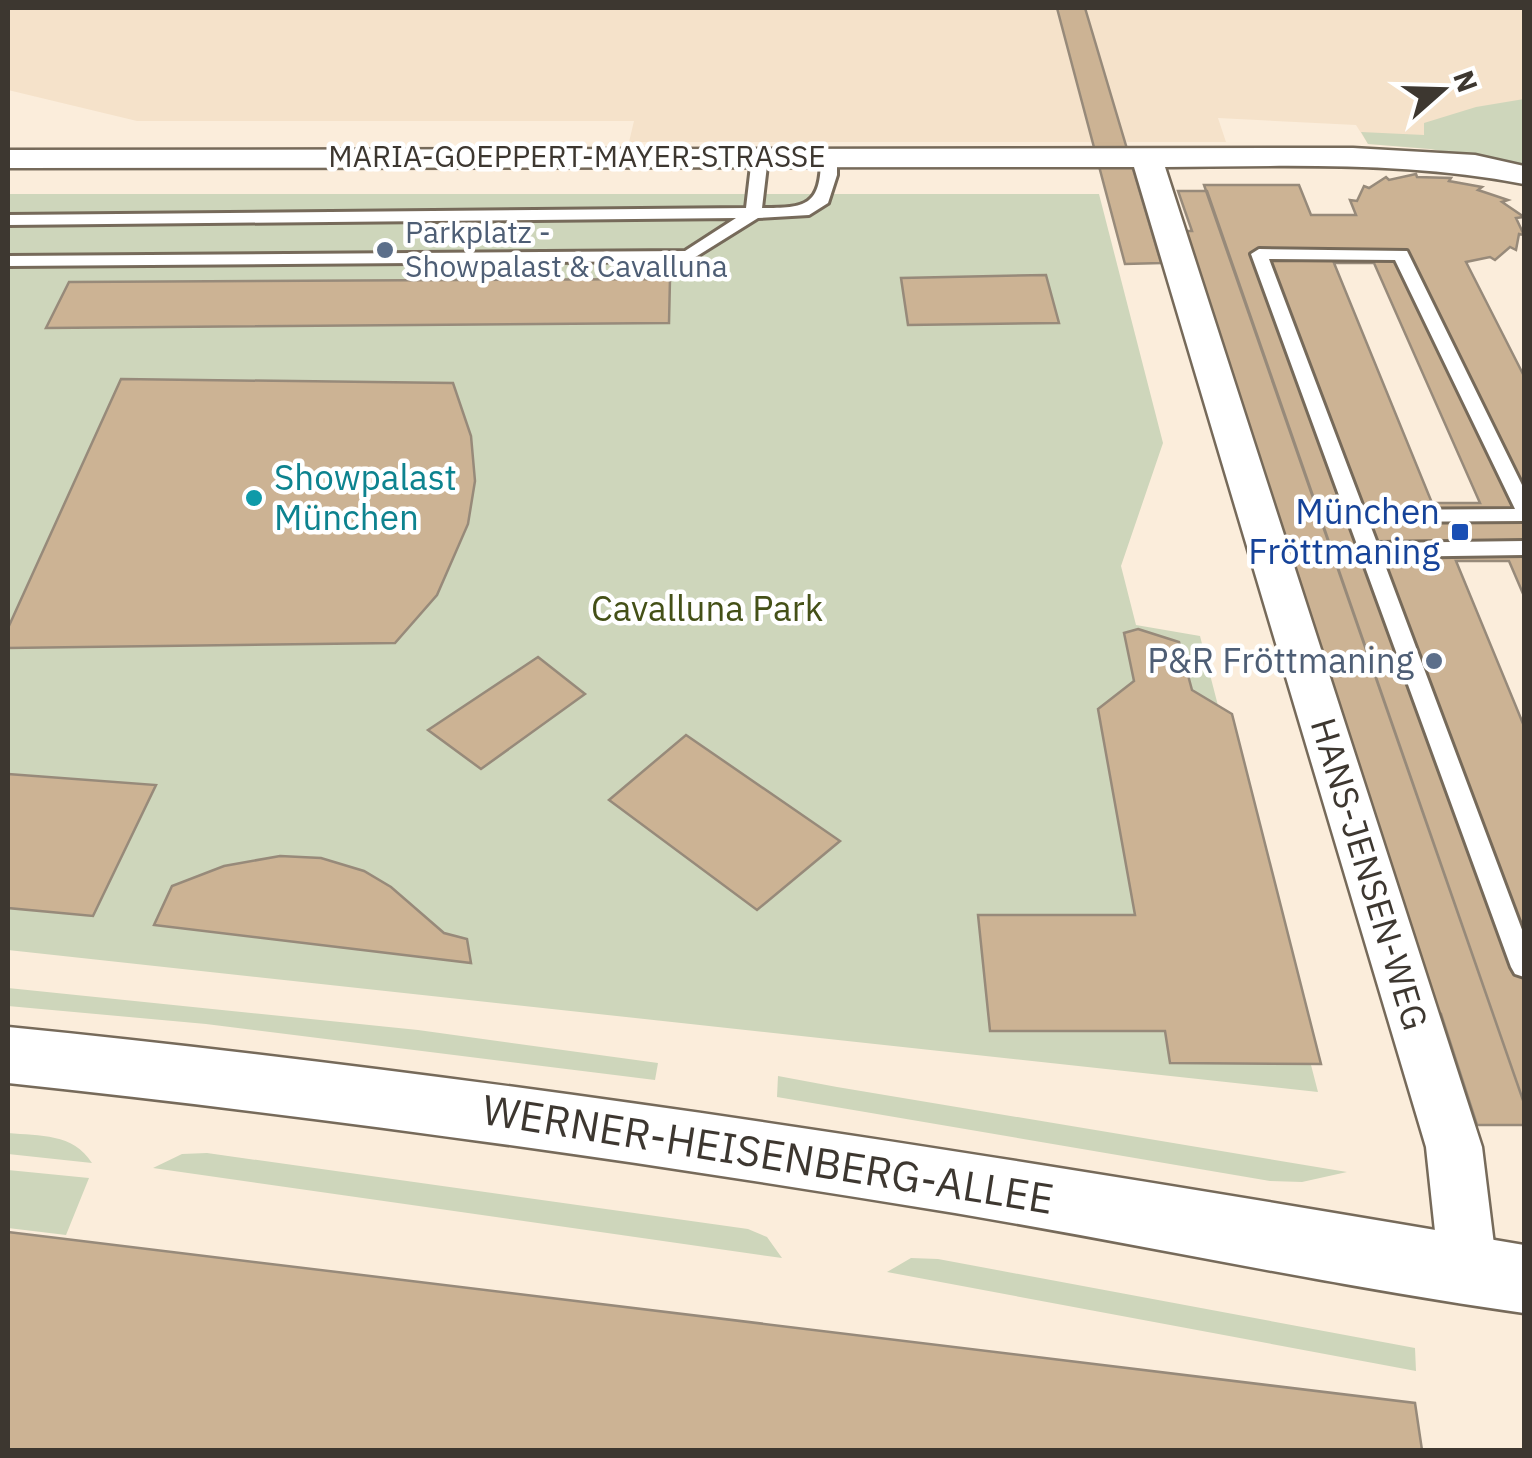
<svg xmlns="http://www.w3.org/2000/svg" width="1532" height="1458" viewBox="0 0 1532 1458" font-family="'IBM Plex Sans',sans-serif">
  <rect width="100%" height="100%" fill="#fbeddb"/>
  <path fill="#f5e2ca" d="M8,8h1516v158l-94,-17 -62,-5 -12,-19 -138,-7 8,24h-597l5,-21h-497l-129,-31z"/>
  <path fill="#ced6bb" d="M1524,99v67l-94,-17 -62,-5 -7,-12 63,3v-12l52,-16z
    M8,194h1091l64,249 -42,123 15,59 64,11 118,456 -1310,-142z
    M8,988l410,42 240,33 -3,17 -449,-56 -198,-18z
    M778,1076l59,11 510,85 -45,10 -32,-1 -493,-84z
    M8,1133c32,3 65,0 84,30l-84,-9z
    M207,1153l541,76 19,8 15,21 -629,-90 29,-14z
    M8,1170l81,8 -23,57 -58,-7z
    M911,1258l27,1 477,89 1,23 -529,-99z"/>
  <path fill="#ccb394" stroke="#978a7a" stroke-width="2.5" fill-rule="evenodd" d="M1057,8h28l76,255 -36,1z
    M1416,174l1,3 34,1 -2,3 33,6 -4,3 30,10 -6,2 22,15 -8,1 8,17 -5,-1 -3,16 -6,-3 -15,13 -5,-3 -24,5 58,114v220l-15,-35h-53l68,165v377l-320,-918h95l12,30h45l-6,-15 7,1 7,-15 5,2 17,-11 3,3zM1334,263h40l106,240h-48z
    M1178,191h29l317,912v22h-47l-36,-111 -6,1 -252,-784h9z
    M1046,275l13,48 -151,2 -7,-47z
    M670,279l-1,44 -623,5 23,-46z
    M121,379l332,4 18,53 4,45 -7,43 -31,71 -42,48 -387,5v-20z
    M1138,629l41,13 13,48 40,24 89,350 -151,-1 -5,-32h-175l-12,-116h157l-37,-206 36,-28 -10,-48z
    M538,657l47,37 -104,75 -53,-39z
    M686,735l154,106 -83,69 -148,-110z
    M8,774l148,11 -63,131 -85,-8z
    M280,856l41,2 43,13 27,16 53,46 23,6 4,24 -317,-38 18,-39 52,-20z
    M8,1232l1407,171 7,47h-1414z"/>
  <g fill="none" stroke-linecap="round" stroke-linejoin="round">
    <defs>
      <path id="service" d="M760,152l8,5 -6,51c44,0 59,-2 59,-51l8,-5 8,5v18l-9,28 -19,12 -51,3 -69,43 -681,5v-10l677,-5 51,-33 -728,7v-10l738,-7 6,-51z
        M1259,249l148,2 117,238v32l-155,1 8,21 147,-2v14l-142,2 142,378v42l-9,-3 -4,-7 -260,-713zM1269,259l126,1 120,249 -151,1z"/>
      <path id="minor" d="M1353,148l122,7 49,11v18c-118,-23 -239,-18 -359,-17l317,980 15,122 -8,20 -21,8 -21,-8 -8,-20 -13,-122 -292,-980 -1126,1v-18z"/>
      <path id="tertiary" d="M8,1027c509,51 1012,132 1516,218v68c-190,-27 -379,-68 -569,-100 -315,-52 -630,-96 -947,-130z"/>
    </defs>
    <use href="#service" stroke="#766a5a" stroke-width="6"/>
    <use href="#minor" stroke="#766a5a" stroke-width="5"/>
    <use href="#tertiary" stroke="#766a5a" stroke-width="5"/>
    <use href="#service" fill="#fff" fill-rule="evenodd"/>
    <use href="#minor" fill="#fff" fill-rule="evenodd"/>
    <use href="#tertiary" fill="#fff" fill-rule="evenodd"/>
  </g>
  <g fill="#5c6f8a" stroke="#fff" stroke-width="4">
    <circle cx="385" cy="250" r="10"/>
    <circle cx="1434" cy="661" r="10"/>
  </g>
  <circle fill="#0f9aa8" stroke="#fff" stroke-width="4" cx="254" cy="498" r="10"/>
  <rect fill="#1a4fb4" stroke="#fff" stroke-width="4" x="1450" y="522" width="20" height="20" rx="5"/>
  <g text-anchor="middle" stroke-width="9" stroke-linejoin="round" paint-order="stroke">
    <g font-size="30" fill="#3d3730" stroke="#fff">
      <text x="577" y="167">MARIA-GOEPPERT-MAYER-STRASSE</text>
    </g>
    <g font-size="30" fill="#4e5e75" stroke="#fff" text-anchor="start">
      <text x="405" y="243">Parkplatz -<tspan x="405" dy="34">Showpalast &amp; Cavalluna</tspan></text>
    </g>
    <g font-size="35" fill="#0d838f" stroke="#fff" text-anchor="start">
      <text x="274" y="490">Showpalast<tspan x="274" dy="40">München</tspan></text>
    </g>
    <g font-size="35" fill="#164399" stroke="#fff" text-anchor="end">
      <text x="1440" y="524">München<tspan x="1440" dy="40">Fröttmaning</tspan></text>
    </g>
    <g font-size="35" fill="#445017" stroke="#fff">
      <text x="707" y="621">Cavalluna Park</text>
    </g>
    <g font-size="35" fill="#4e5e75" stroke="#fff" text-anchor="end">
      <text x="1414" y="673">P&amp;R Fröttmaning</text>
    </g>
    <g font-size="35" fill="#3d3730" stroke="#fff">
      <text transform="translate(1369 874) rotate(73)" y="12">HANS-JENSEN-WEG</text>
    </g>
    <g font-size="42" fill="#3d3730" stroke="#fff">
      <text transform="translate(768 1154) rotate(9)" y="15">WERNER-HEISENBERG-ALLEE</text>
    </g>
  </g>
  <rect width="1532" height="1458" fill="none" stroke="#3d3730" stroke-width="20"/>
  <g transform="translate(1442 90) rotate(70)" stroke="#ffffff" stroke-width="8" paint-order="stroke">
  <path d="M0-8L18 38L0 25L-18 38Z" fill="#3d3730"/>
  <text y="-15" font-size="28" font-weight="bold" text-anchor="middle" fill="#3d3730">N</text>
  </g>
</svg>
